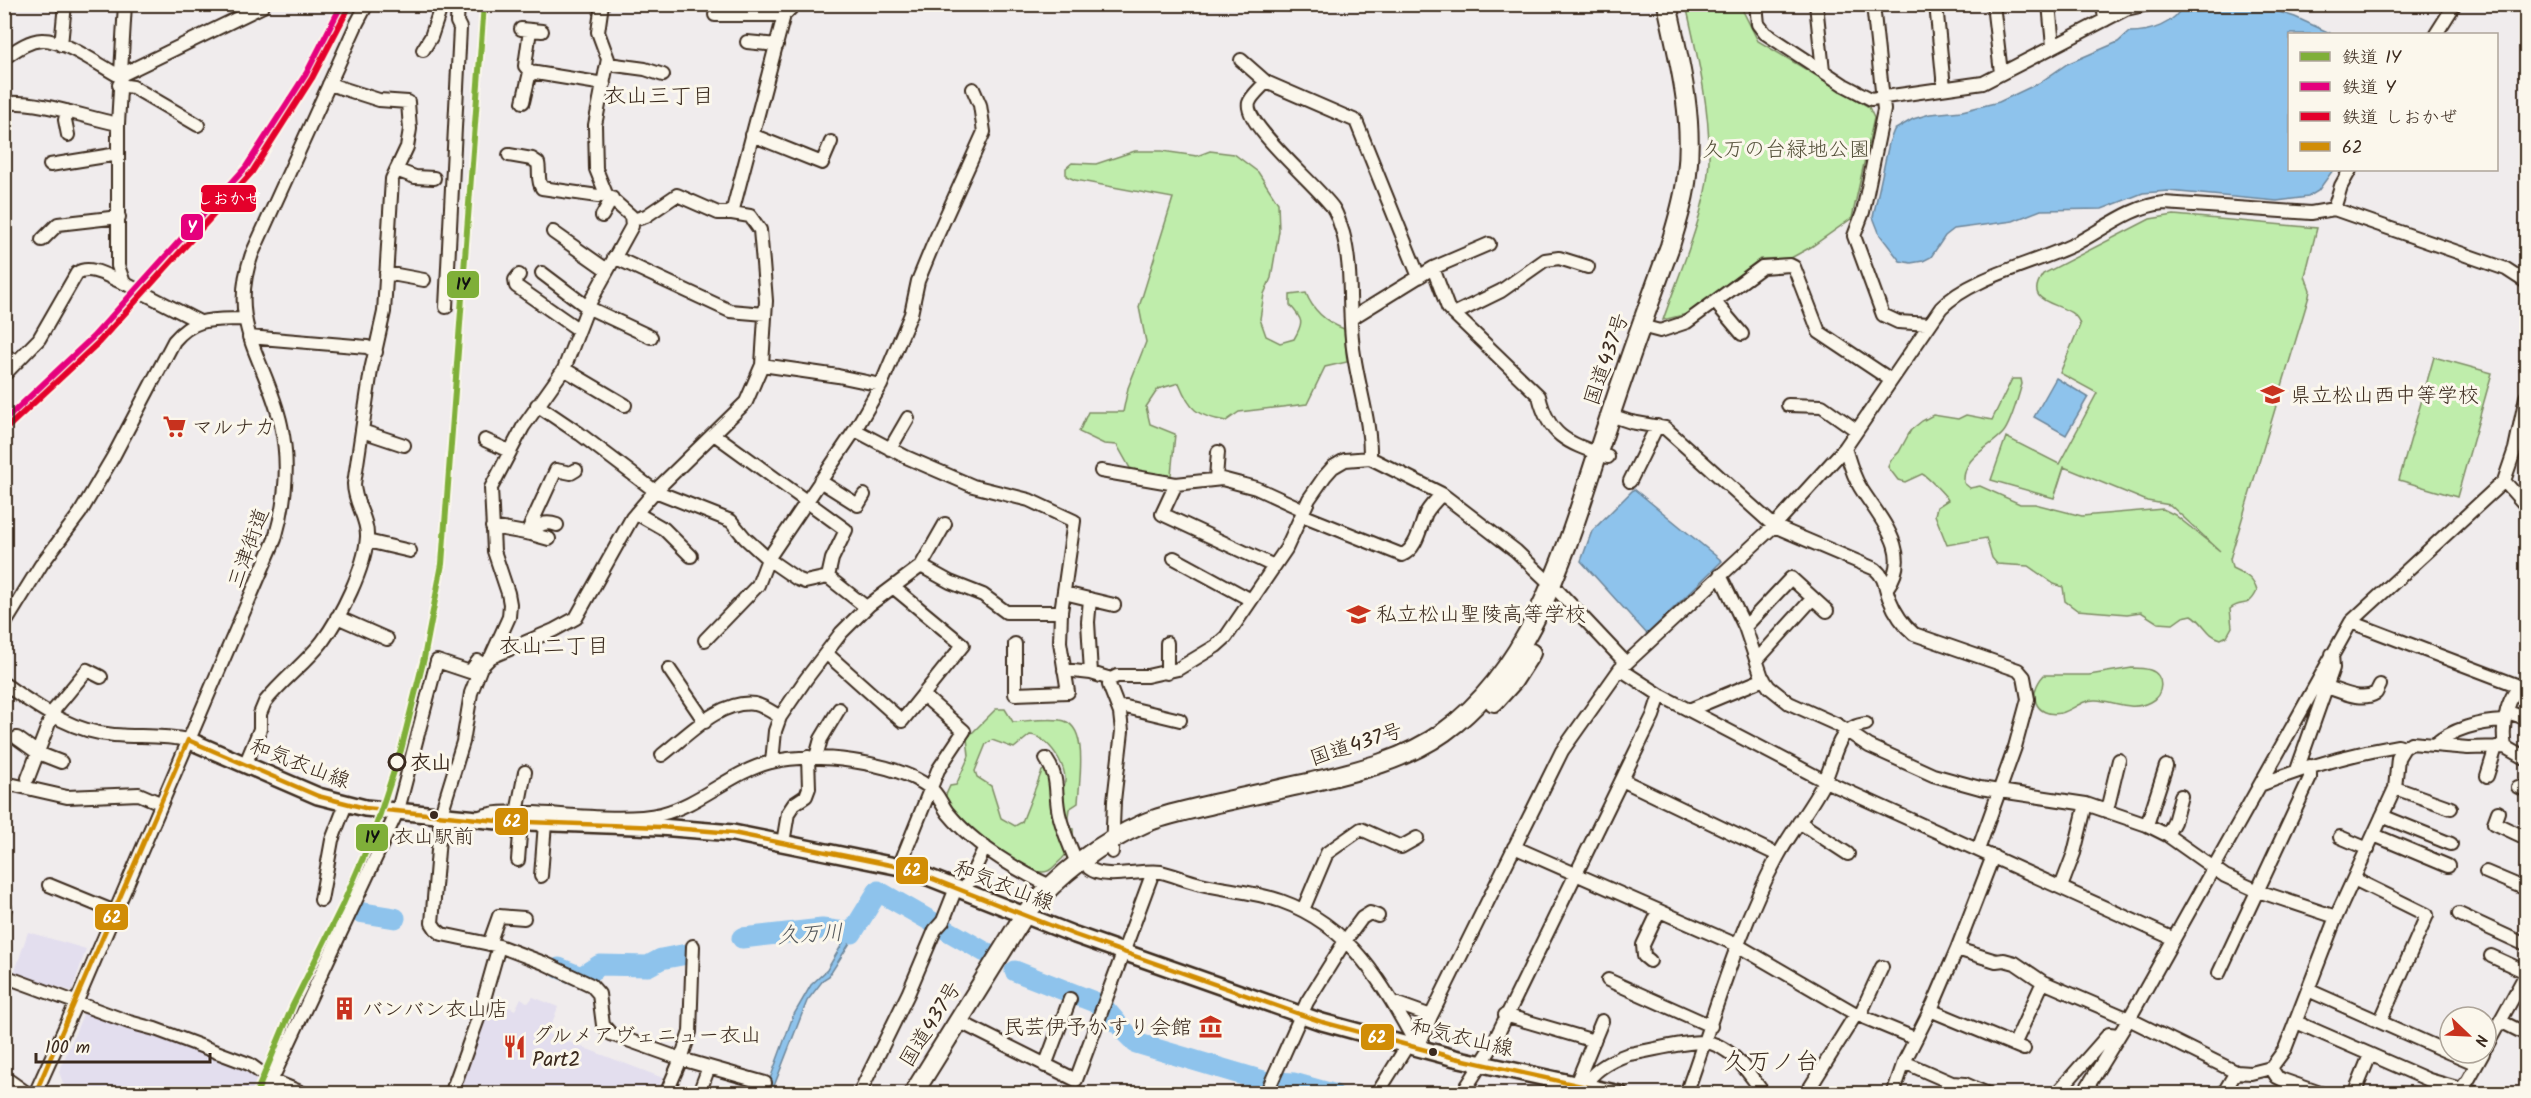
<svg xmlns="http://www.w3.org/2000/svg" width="2531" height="1098" viewBox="0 0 2531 1098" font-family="Kalam,'Klee One',sans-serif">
  <rect width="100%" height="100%" fill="#f0eced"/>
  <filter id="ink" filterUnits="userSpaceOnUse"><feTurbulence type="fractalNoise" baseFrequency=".0167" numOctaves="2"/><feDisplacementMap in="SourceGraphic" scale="12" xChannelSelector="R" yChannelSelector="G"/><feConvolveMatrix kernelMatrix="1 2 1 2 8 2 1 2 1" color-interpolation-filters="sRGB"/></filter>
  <g filter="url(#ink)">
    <path fill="#e3deee" d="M28,932l58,17 -14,42 -58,-17z
      M488,997l27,13 6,-12 7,5 5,-6 25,10 -10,27 115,44 -8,15 -200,1z
      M86,1007l83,29 96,44 -5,13 -193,1 -8,-22z"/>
    <path fill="#bfedab" stroke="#7d8c64" stroke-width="1.5" fill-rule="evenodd" d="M1686,5h54l18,36 111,66 5,11 -22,100 -41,29 -20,11 -31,1 -73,55 -24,6c17,-49 45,-111 46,-162 1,-52 -12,-104 -23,-153z
      M1135,151h27l35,5 13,-5 24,3 24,18 20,31 1,28 -8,47 -7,16 -4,25 6,17 14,7 14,-4c10,-17 9,-19 -4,-34v-10l16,-2c7,18 20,29 38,36l3,33 -22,5 -18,37 -68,8 -13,9c-30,-5 -36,-11 -47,-38l-21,6 -12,18 4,17 25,10 -4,41 -11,2 -30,-9 -13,-23 -13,-1 -25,-12 9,-20h35l5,-24 18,-46 -7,-35 34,-109 -98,-18 -9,-4v-8l6,-5 24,1z
      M2174,215l143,13 -12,48 5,14 -1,6 -79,263 2,9c12,6 21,9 25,23 -9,19 -15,8 -27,18l2,18 -5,9 -6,3c-14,-3 -17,-17 -29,-24l-9,2 -10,7 -15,-1 -17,-11 -14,2 -50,-4 -12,-9 -2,-14 -9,-3 -26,-18 -31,-2 -5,-6 -6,-20 -39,7 -12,-30 2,-8 11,-7c-2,-4 -21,-24 -26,-26l-17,8 -7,-2 -10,-13 3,-7 8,-8 12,-22 11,-9 11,-6 25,4 8,-4 26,5 20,-41h9l1,5c-4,13 -11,40 -19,49 -14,16 -41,23 -39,50l6,5 10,-2 40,18h15l47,12 81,-7 12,6 45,36 -50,-46 -23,-4 -83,-34 -10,31 -63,-18 15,-43 53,27 38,-71 -37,-20 20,-48c-5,-26 -62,-15 -37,-51l107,-55z
      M2434,357l58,16 -35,124 -58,-17z
      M2132,668c5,0 12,0 18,2 15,5 14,25 0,32 -18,10 -36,-1 -54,-2 -13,-1 -23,10 -35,13 -27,5 -34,-20 -17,-38h45z
      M996,709h9l8,13c15,-1 32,-4 47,-2 30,3 19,61 18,83l-9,6 -2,15 6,5c1,11 -3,22 -11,30 -4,3 -9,10 -14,12 -24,9 -92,-54 -103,-74l5,-11 6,-1 13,-29 -2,-18zM1030,735c21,1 46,44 30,57h-8l-3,-8 1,-9 -4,-6 -4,2 -20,51 -7,4 -14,-8 -10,-32 -14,-9 -2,-6 11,-27 6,-4 22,8z"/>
    <path fill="#8ec3ec" stroke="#6d869a" stroke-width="1.5" d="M2184,4l73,1 38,12 37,17h-42v136h43l-15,21 -10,6 -31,4 -109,-10 -25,2 -41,16 -61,1 -28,11 -59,8 -9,7 -14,21 -8,4 -12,2 -11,-2 -20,-26 -7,-18 16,-74 5,-13 19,-11 17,-5 32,-3 37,-9 40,-19 28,-19 51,-22 11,-10c21,0 45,-7 55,-28z
      M2056,378l32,19 -22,38 -32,-18z
      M1634,489l88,72 -75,73 -66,-73 11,-30z
      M848,934l7,1 -26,41 -5,3 -17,22 -33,85 -7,7 -7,1 9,-12 24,-66 18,-31 16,-15z"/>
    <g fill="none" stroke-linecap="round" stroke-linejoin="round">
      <path stroke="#8ec3ec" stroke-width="21" d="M358,912l37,6
        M742,938l80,-9 30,4 26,-42 107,61
        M559,968l22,9 19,-12 48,1 13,-7 26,-5
        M1015,971l82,32
        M1105,1009l12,14
        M1124,1031l12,12 131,39
        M1275,1082l19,1 39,11"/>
      <defs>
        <path id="minor" d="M125,4l-7,120v142l6,17 74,38
          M602,4l-4,28 10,27 -13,66 1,44 10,25 25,22 1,10 -43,78 -25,65 -41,58 -32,61 3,63 14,42 2,11 -1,13 -18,40 -10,10 -10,26 -8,49 -22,72 -9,109 4,6 6,5 57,12 45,17 47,22 8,9 4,31 8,9 70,25 84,24
          M1756,4l2,20 7,9 79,52 27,14 112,-16 143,-74 23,-5
          M1816,4l7,67
          M1873,4l11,106 -21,102 -9,24 29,79 15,7 32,2
          M1936,4l8,84
          M1993,4l8,69
          M2049,4l4,42
          M2103,4l2,16
          M715,15h69
          M521,29l21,2
          M2436,34l19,-30
          M747,42l30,3
          M61,45l4,-41
          M423,50l8,-13 11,-33
          M4,58c12,-8 23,-17 38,-18 21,-1 59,26 77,36
          M1241,60l25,22c-5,6 -15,14 -17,21 -6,21 71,85 84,105 5,7 7,17 10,25 11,41 4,81 11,122 5,35 17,68 16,103
          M608,64l37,5 18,6
          M530,72l74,12
          M119,76l144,-70
          M1266,82l90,39 63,156
          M119,85l14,2 65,38
          M973,89l7,16 4,27 -52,115 -14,34 -7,33 -30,71 -26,45 51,27 67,29 56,14 45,21 -13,91 -1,30 8,50 -53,2v-50
          M523,102l7,-30 -5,-6 5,-36
          M4,103c40,-2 75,13 114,21
          M67,111l-2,9 3,15
          M752,135l70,28 9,-21
          M509,155l23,4 6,4c2,8 -1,18 4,25l56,8 8,-2
          M50,165l68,-11
          M396,170l19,7 19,1
          M2334,209l7,-23 9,-16
          M602,216l10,-18
          M633,220l13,-4 31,-21 41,18h14
          M553,232l54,38
          M42,240l16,-16 61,-7
          M614,257l116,54 35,3
          M1433,268l56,-24
          M386,273l38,7
          M542,273l45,34 64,30
          M519,275l-4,5 1,6 63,44
          M1715,302l27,32
          M446,307l14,-279 -3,-6 1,-18
          M1454,314l47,-23 44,-31 14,-2 29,9
          M1352,318l81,-50 15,40 91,88c10,42 30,47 69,61
          M1641,326l19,5 27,-9 75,-55 28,-2 4,2 25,65 72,48
          M249,337l118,10 9,5
          M4,355l13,7
          M762,365l4,-64 -3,-38 -3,-33 -10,-14 -18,-3 52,-198 11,-11
          M564,369l61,36
          M4,375l35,-36 38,-66c14,-9 33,5 47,10
          M537,405l43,29 75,57 76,30 14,17 23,21 29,20 8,3 23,-5
          M1788,405l34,1 34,24
          M1610,415l21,7 34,6 109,98 101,43c10,8 10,18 14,29 6,15 13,26 25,36l104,36 6,7 4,22 -13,48 -37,103
          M362,431l42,14
          M714,434l132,96 -14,29 -4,18 38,30
          M485,440l24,11
          M1845,448c4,13 8,28 15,39 19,31 54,65 27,101
          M890,449l18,-31
          M1101,471l75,13 46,-5 34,9 48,22
          M1216,478l2,-26
          M820,481l38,24 6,-10
          M1630,481l27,-55
          M2504,481l22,25
          M1176,484l-14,30 112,52
          M636,513l28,16 27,27
          M1302,515l100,40c15,-6 18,-28 24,-42 5,-8 10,-13 16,-19
          M492,527l39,7c8,-10 14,-13 26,-9
          M527,533l29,-63 15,3 5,-3
          M531,534l18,5
          M367,541l43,10
          M1174,558l77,42
          M921,566l24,-42
          M1720,575l25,52 17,50 7,10 20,16 49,22 31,21 64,29 47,13 106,16 61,21 20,10 58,41 33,15 78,26
          M1064,593l50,12
          M1090,599l-2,23 3,51
          M337,617l50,22
          M2351,622l168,64
          M4,625l37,-60 39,-52 33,-56 61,-116c21,-25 40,-21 70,-22
          M1745,627l46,-49 36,33
          M705,640l53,-55 10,-26 87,-129
          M1167,643v30
          M826,653l76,68 61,-76 -70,-58
          M491,657l63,-27 22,-12 56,-100 23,-27 91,-89 16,-37 76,11 43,9
          M1757,660l56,-62
          M669,669l36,53
          M1620,669l40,26 165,86 349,158
          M1064,670l27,3 20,6
          M4,684c34,23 67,48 110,51 26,2 48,0 74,5
          M2327,687c15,5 35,15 49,6l4,-8
          M1118,708l8,-1 54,13
          M1689,710l75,-31
          M2507,712l19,6
          M17,738l21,15 23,9
          M2434,745c18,-16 45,-23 69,-24
          M2505,747c-4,-22 2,-53 21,-66
          M662,755c25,-19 58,-56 93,-51 9,2 17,8 25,13
          M816,757l5,-18 18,-30
          M1046,759c14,20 8,32 13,55 4,17 11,33 18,49
          M772,762l3,-31 5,-14 26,-38 35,-46 28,-28 52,-39 29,16 33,13 23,17h55
          M245,765l15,-36v-15l5,-12c17,-22 40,-38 57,-60 19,-26 43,-74 45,-105 1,-19 -13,-34 -13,-53l17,-114 13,-58 8,-133 15,-32 3,-18 -2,-27 -29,-2 -50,-16
          M2297,770l36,-102 -1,-14
          M2487,776l9,-29
          M28,778l26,-68 33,-40 14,7
          M1622,780l156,75
          M2260,785c45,-18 90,-31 138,-39l6,2
          M4,786l10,-1 53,12 72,-3 21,9
          M2518,787l8,3
          M2395,788l56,20
          M2107,810l12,-50
          M2498,812l-4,11 32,15
          M517,813l8,-41
          M2382,816l69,28
          M480,817c17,-7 36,-4 54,-4 36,2 93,9 127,1 40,-10 70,-42 110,-52 43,-10 122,-1 158,25 9,6 12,17 19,26 26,32 65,55 102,73
          M1799,822l49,32
          M2147,825l19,-59
          M2167,835l7,-13 7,-26
          M2374,835l74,31
          M2340,837l28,12
          M783,843l5,-30 6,-9 12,-8 3,-8 -1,-31
          M1514,847l223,98 119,69 58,24
          M1112,852l2,-51 8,-70 -2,-18 -11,-28 2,-6 6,-3h30l31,-7 38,-23 10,-9 60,-88 23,-50 16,-23 8,-9 12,-7 25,-2 72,36 74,57 43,41 66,70
          M518,860l3,-38
          M899,867l39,-97 26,-39 -41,-36
          M1089,868c16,13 51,1 72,4 13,3 26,9 40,12 26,6 54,8 80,17 71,25 103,85 137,147l13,-32 131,-265 58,-82 154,-143 71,-78 96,-140c30,-31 92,-44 132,-63 29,-14 57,-39 91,-42l147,10 23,-4 172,60 20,13
          M2486,872l40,17
          M541,876l4,-53
          M2354,879l73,36 -47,107
          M49,885l66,27
          M2061,887l13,-34 12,-49
          M964,891l21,-44
          M321,900l11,-60 14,-36
          M1303,910l24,-57 34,-24 40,18 16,-9
          M4,911l1,-3
          M2459,914l67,31
          M489,944l10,-28 25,2
          M1957,949l39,12 8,-1 11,3 28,19 86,37 107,53 15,1 20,-5 14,-19 51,-132 59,-129 3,-30 6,-10 7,-5 57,5 37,-1 21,12
          M2491,956l35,16
          M1650,961l-6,-5 -1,-11 16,-34
          M2219,973l91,-195v-12
          M4,976l125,46 26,7 94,35 22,16 34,14
          M1608,980l103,46
          M2308,990l142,63
          M1392,1002l39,14
          M1930,1010l94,39
          M1505,1015l89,26
          M1860,1015l22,-48
          M958,1021l118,59 77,-208
          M2500,1021l26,13
          M2296,1022l133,58 49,14
          M2014,1045l29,-63
          M2486,1047l40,-73
          M2451,1053l26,11
          M1904,1062l48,21 13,1 23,10
          M1045,1066l25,-67
          M2271,1068l6,9 6,3 40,14
          M4,1077l24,17
          M1576,1084l26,-63
          M1585,1086c8,-17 27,-26 44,-32 21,-3 56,-13 75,-12 27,2 46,33 60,52
          M701,1088l8,-21
          M2458,1093l10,-13 15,-27
          M35,1094l42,-93 198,-462c11,-38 15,-75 6,-114 -14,-65 -55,-99 -29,-171l105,-231 10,-19
          M265,1094l133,-284 39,-149 33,11 8,-11
          M451,1094l29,-81 19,-67
          M666,1094l15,-35 9,-27 3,-86
          M859,1094l49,-100 27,-64 8,-9 13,-33
          M1266,1094l41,-92 38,-61 17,-23 8,-5 8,3
          M1377,1094l30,-48
          M1462,1094l28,-44 163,-334 7,-21
          M1686,1094c29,-80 51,-163 92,-238 14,-26 33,-48 46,-74 12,-22 10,-55 42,-58
          M1806,1094l50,-80
          M1893,1094l11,-32 29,-57 24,-56 36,-93
          M2056,1094l53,-60 10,1
          M2083,1094l46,-75 222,-397 153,-141 11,-32 11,-52
          M2223,1094l13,-22
          M2354,1094l16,-39"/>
        <path id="major" d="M188,740l130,56 47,12 133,13 162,6 73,6 172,35 170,67 247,87 133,36 165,36"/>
        <path id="highway" d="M1494,702l19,-21 18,-28
          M913,1094l112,-180c33,-39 72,-70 120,-91 21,-9 45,-13 68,-19 33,-7 66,-15 99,-22 46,-11 93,-22 132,-50 94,-67 127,-200 162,-304 20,-61 42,-122 64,-182 7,-24 15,-48 17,-72 7,-58 -8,-114 -20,-170"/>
      </defs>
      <use href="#minor" stroke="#3b2a1e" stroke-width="16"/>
      <use href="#major" stroke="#3b2a1e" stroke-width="20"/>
      <use href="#highway" stroke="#3b2a1e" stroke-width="22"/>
      <use href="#minor" stroke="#fbf7ec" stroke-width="12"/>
      <use href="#major" stroke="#fbf7ec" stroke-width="15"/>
      <use href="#highway" stroke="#fbf7ec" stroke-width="18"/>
      <defs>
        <path id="bus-1" d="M188,740l130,56 47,12 133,13 162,6 73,6 172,35 170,67 247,87 133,36 163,36
          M35,1094l153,-354"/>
      </defs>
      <use href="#bus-1" stroke="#fbf7ec" stroke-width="9"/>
      <use href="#bus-1" stroke="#d18d06" stroke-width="4.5"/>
      <defs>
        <path id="rail-1" d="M256,1094l37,-89 50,-101 30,-69 28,-85 23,-92 18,-94 42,-560"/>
        <path id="rail-2" d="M4,421l89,-84 153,-170 60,-93 36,-70"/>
        <path id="rail-3" d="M9,426l90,-84 153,-170 60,-94 37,-71"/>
      </defs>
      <use href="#rail-1" stroke="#fbf7ec" stroke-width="10"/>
      <use href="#rail-2" stroke="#fbf7ec" stroke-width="10"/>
      <use href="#rail-3" stroke="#fbf7ec" stroke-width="10"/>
      <use href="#rail-1" stroke="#7faf39" stroke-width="6"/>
      <use href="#rail-2" stroke="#e5007d" stroke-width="6"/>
      <use href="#rail-3" stroke="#e4002b" stroke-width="6"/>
    </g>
  </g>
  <defs>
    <symbol id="school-bare" viewBox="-9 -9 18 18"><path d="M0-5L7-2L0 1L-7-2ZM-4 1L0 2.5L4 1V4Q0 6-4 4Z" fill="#c8321e" stroke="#fbf7ec" stroke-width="2.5" paint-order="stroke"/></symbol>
    <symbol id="supermarket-bare" viewBox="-9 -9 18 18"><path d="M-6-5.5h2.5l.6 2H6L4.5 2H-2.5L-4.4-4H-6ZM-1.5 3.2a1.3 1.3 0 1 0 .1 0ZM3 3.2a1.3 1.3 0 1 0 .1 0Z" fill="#c8321e" stroke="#fbf7ec" stroke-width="2.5" paint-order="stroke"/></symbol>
    <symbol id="building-bare" viewBox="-9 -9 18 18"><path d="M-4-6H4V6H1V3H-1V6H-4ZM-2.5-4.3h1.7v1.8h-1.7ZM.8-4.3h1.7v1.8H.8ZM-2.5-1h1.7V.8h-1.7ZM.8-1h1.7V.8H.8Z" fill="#c8321e" stroke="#fbf7ec" stroke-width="2.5" paint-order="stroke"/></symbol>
    <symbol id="museum-bare" viewBox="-9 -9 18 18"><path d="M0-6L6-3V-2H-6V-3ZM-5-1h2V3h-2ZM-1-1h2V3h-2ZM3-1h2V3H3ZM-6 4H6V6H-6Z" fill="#c8321e" stroke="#fbf7ec" stroke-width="2.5" paint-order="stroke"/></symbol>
    <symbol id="restaurant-bare" viewBox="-9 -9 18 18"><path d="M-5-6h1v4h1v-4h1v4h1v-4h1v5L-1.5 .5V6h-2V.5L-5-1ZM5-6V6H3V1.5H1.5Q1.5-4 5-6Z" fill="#c8321e" stroke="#fbf7ec" stroke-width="2.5" paint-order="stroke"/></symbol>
  </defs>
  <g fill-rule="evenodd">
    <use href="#school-bare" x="2256" y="378" width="33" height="33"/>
    <use href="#supermarket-bare" x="158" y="410" width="33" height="33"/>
    <use href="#school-bare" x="1342" y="598" width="33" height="33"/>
    <use href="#building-bare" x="328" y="992" width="33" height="33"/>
    <use href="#museum-bare" x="1194" y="1010" width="33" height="33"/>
    <use href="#restaurant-bare" x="498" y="1030" width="33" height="33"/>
  </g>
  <circle fill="#fbf7ec" stroke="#3b2a1e" stroke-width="3" cx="397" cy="762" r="8"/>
  <g fill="#3b2a1e" stroke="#fbf7ec" stroke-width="2">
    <circle cx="434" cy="815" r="5"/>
    <circle cx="1433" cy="1052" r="5"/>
  </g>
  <g text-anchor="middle" stroke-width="6" stroke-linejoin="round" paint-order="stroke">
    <g font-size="20" fill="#3b2a1e" stroke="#fbf7ec">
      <text x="434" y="843">衣山駅前</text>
    </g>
    <g font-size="21" fill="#55513a" stroke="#fbf7ec">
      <text x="1786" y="156">久万の台緑地公園</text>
    </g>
    <g font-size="21" fill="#3b2a1e" stroke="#fbf7ec">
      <text transform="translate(1606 359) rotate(-71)" y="7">国道437号</text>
      <text transform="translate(248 548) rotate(-70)" y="7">三津街道</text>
      <text transform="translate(1356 744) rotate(-18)" y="7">国道437号</text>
      <text transform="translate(300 763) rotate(21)" y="7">和気衣山線</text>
      <text transform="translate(1004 885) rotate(21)" y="7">和気衣山線</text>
      <text transform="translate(930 1024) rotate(-58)" y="7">国道437号</text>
      <text transform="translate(1462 1037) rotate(13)" y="7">和気衣山線</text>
    </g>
    <g font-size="21" fill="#3b2a1e" stroke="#fbf7ec" text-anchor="start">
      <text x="2290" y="402">県立松山西中等学校</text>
      <text x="192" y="434">マルナカ</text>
      <text x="1376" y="621">私立松山聖陵高等学校</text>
      <text x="362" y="1016">バンバン衣山店</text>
      <text x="1192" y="1034" text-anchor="end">民芸伊予かすり会館</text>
      <text x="532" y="1042">グルメアヴェニュー衣山<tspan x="532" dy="24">Part2</tspan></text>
    </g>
    <g font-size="21" font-weight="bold" fill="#3b2a1e" stroke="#fbf7ec" text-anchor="start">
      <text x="410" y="769">衣山</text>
    </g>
    <g font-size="22" fill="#3b2a1e" stroke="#fbf7ec">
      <text x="659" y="103">衣山三丁目</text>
      <text x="554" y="653">衣山二丁目</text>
    </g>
    <g font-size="22" font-style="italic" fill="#54585c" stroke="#fbf7ec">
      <text transform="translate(810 933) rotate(-3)" y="8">久万川</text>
    </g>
    <g font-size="24" fill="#3b2a1e" stroke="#fbf7ec">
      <text x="1771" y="1069">久万ノ台</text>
    </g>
  </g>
  <g stroke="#fbf7ec" stroke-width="2">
    <rect x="200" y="184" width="57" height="29" rx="6" fill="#e4002b"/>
    <rect x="180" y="213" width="24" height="28" rx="6" fill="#e5007d"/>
    <rect x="446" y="270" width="34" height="29" rx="6" fill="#7faf39"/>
    <rect x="494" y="807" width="35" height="29" rx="6" fill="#d18d06"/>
    <rect x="355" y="823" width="34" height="29" rx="6" fill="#7faf39"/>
    <rect x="895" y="856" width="34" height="29" rx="6" fill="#d18d06"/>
    <rect x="94" y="903" width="35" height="28" rx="6" fill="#d18d06"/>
    <rect x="1360" y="1023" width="35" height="28" rx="6" fill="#d18d06"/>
  </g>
  <g font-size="16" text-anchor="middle" font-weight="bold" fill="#fff">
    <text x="229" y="204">しおかぜ</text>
    <text x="192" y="233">Y</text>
    <text x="512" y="827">62</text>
    <text x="912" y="876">62</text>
    <text x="112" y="923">62</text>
    <text x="1377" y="1043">62</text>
  </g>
  <g font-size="16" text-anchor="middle" font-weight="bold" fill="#111">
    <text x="463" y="290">IY</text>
    <text x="372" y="843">IY</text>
  </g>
  <rect width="2531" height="1098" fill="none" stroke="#fbf7ec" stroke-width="24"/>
  <rect x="12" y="12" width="2507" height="1074" fill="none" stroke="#3b2a1e" stroke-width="2" filter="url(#ink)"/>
  <rect x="2288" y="33" width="210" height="138" fill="#fbf7ec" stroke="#aea59a" stroke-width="1.5"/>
  <rect x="2300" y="52" width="30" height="9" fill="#7faf39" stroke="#aea59a" stroke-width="1.5"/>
  <text x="2342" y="63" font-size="18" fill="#3b2a1e">鉄道 IY</text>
  <rect x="2300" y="82" width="30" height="9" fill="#e5007d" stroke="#aea59a" stroke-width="1.5"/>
  <text x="2342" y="93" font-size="18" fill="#3b2a1e">鉄道 Y</text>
  <rect x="2300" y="112" width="30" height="9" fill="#e4002b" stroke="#aea59a" stroke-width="1.5"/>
  <text x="2342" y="123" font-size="18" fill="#3b2a1e">鉄道 しおかぜ</text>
  <rect x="2300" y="142" width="30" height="9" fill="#d18d06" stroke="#aea59a" stroke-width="1.5"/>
  <text x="2342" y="153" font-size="18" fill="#3b2a1e">62</text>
  <g transform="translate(2468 1035) rotate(113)"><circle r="28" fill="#fbf7ec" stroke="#aea59a" stroke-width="1.5"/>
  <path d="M0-4.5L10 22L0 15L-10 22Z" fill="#c8321e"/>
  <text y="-9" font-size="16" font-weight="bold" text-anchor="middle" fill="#3b2a1e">N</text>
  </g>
  <path d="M36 1053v9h174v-9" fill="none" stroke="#3b2a1e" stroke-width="3"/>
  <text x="45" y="1053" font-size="18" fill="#3b2a1e" stroke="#fbf7ec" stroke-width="4.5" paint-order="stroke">100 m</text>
</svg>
